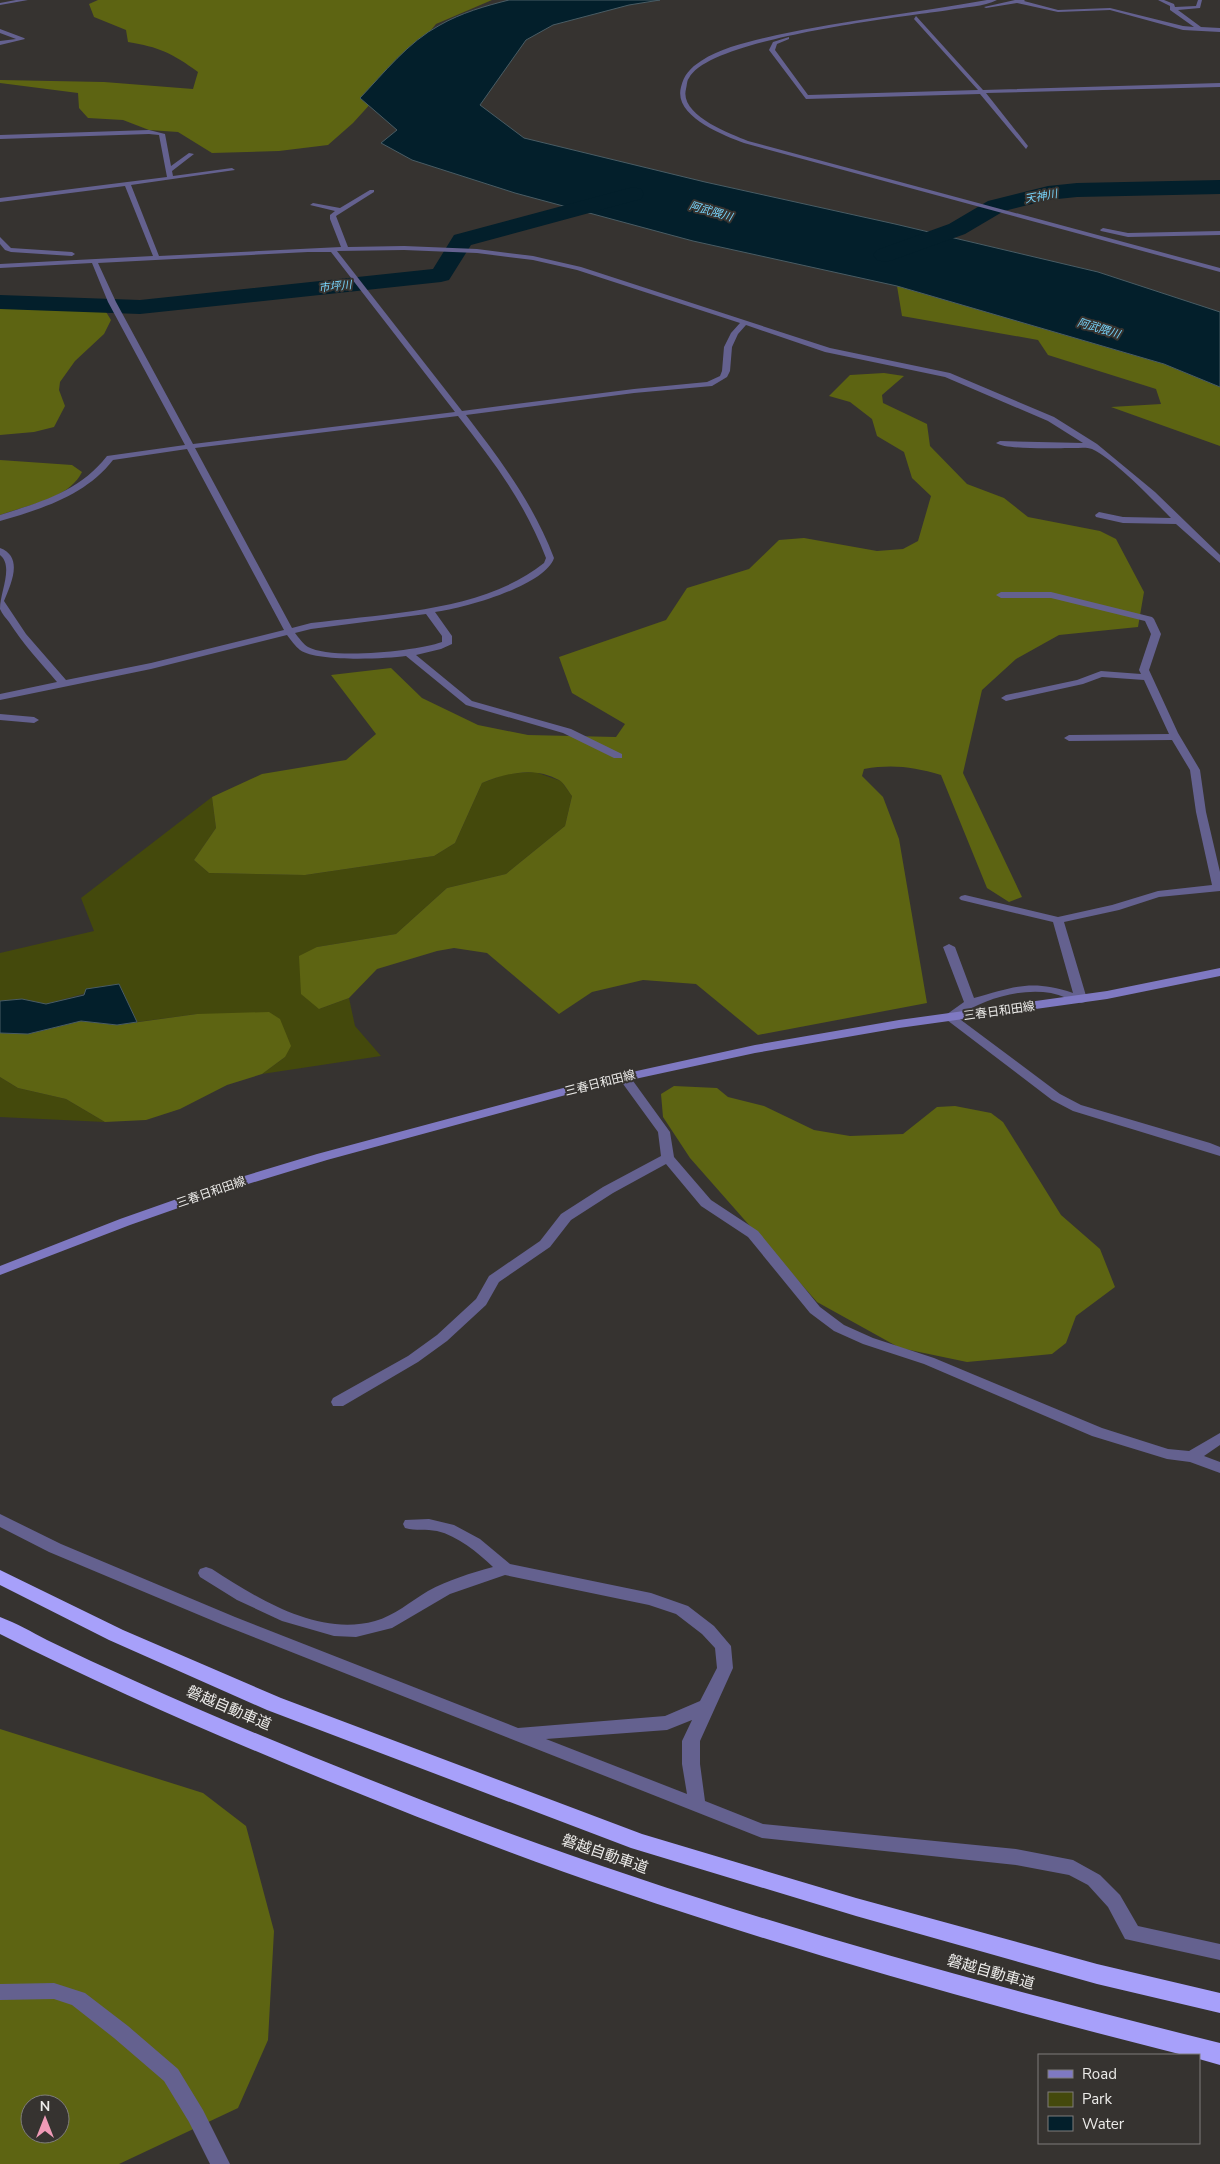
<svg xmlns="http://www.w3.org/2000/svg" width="1220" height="2164" viewBox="0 0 1220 2164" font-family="'Nunito Sans','Noto Sans JP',sans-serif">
  <rect width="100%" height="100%" fill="#363330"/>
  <path fill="#44490c" d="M535,772l26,9 11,15 -7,30 -59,48 -59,14 -51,46 -79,13 2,62 30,-11 6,28 26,30 -119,18 23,-17 -88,-43 -60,8 -18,-38 -73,20 -24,-5 -22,2v-48l94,-22 -13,-33 131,-101 4,31 -22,32 15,13 96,2 129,-19 21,-13 27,-60 24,-9z
    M0,1077l18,11 48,11 39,23 -105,-5z"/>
  <path fill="#5d6412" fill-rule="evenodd" d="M98,0h394l-56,24 -63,77 -20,22 -25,22 -49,6 -67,2 -34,-21 -29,-2 -26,-10 -35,-2 -9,-10 -1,-15 -78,-10v-3l104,2 89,7 5,-17c-26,-19 -39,-25 -70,-30l-2,-12 -32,-13 -5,-13z
    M897,286l267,78 56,23v59l-109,-39 50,-3 -5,-15 -108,-34 -10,-15 -136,-24z
    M0,299l100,3 11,18 -7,14 -29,27 -15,21 -1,8 6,16 -11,21 -20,5 -34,3z
    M884,373l20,3 -22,19 1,8 44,21 3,22 37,38 37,14 24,19 72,14 16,8 28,53 -6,35 -79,8 -43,24 -34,31 -19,83 59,124 -13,5 -22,-14 -46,-113c-28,-8 -48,-11 -77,-6l-2,7 21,21 16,42 28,164 -169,32 -62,-51 -53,-4 -51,12 -33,22 -72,-61 -33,-5 -17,3 -60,18 -28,29 -30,11 -18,-15 -2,-38 18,-9 79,-13 51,-46 59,-14 59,-48 7,-30c-4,-5 -8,-13 -13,-16 -25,-14 -52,-7 -77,3l-27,60 -21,13 -129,19 -96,-2 -15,-13 22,-32 -4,-31 50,-23 84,-14 30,-26 -45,-59 60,-7 31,30 56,27 50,10 88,2 9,-13 -53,-31 -13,-36 107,-37 21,-32 62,-19 30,-29 25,-2 73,13 26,-2 15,-8 13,-45 -19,-18 -8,-26 -27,-16 -5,-17 -22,-17 -21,-6 21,-21z
    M0,460l72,5 10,7c-13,27 -55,33 -82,43z
    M269,1012l11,7 11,27 -6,11 -23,17 -35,11 -47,24 -34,11 -41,2 -39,-23 -48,-11 -18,-11v-44l28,1 53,-13 36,4 80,-11z
    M674,1086l43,2 11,9 36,9 50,24 36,6 53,-2 34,-27 18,-1 36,7 12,9 58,93 39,34 15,38 -39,29 -10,27 -14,11 -85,8 -67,-14 -83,-46 -127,-144 -27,-41 -2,-23z
    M0,1729l203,64 43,33 28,105 -6,109 -30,68 -119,56h-119zM30,2104h30v30h-30z"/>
  <path fill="#031f2b" stroke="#495c64" d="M509,0h151l-31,5 -76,20 -27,15 -46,65 44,33 181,44 190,42 203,48 122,40v75l-56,-23 -267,-78 -204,-45 -178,-48 -103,-33 -31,-17 16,-13 -37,-32c24,-25 48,-56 80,-73 21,-12 45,-19 69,-25z
    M119,984l18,38 -20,3 -36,-4 -53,13 -28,-1v-32l22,-2 24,5 38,-9 2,-6z"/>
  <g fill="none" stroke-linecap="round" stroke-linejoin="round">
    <path fill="#031f2b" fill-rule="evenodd" d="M1220,180v14l-143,3 -29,3 -44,11 -39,23 -72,26 -8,2 -8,-2 -4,-5 4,-5 72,-26 39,-23 60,-15 29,-3z
      M633,187l8,2 3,5 -3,5 -170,46 -22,35 -8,2 -301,32 -140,-5v-14l140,5 293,-31 21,-34z"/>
    <path fill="#64618f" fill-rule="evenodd" d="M16,0h12l-28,5v-2z
      M987,0h10c-13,7 -33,7 -48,10 -47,7 -239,28 -260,68 -2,2 -2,7 -3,11 -7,26 44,45 62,52l472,127v4l-476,-129c-21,-8 -71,-27 -63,-56 3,-12 9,-19 20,-26 21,-14 51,-20 76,-26 69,-15 140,-22 210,-35z
      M1015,0h10l-1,1 34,9 52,-2 73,18 11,1 -24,-17v-4l-12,-6h6l10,4 1,3 21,-1 2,-6h4l-2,8 -22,2 23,17 19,1v4l-37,-2 -73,-20 -52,2 -41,-9 -31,5 -2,-1z
      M916,16l67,74 237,-7v4l-234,6 42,53 -2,3 -46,-55 -174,5 -37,-49 4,-8 16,-5v2l-12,5 -2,6 33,45 170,-5 -64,-71z
      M0,29l24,9 1,1 -25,6v-4l16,-2 -16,-6z
      M149,130l16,4 6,32 18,-13 5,1 -22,17 1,5 59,-8 3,2 -104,15 28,71 182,-9 -11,-28v-4l5,-4 -25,-6 3,-2 27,5 30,-18h4v2l-38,24 12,31 56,-1 73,3 56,7 48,11 249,81 120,25 104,44 43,27 58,48 65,63v8l-44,-39 -53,-1 -27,-6 -1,-2 4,-3 24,5 48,1c-19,-19 -56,-58 -79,-69 -5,-2 -13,-1 -19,-1 -16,0 -67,2 -77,-5l4,-2 83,2 -35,-22 -103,-44 -120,-25 -79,-27 -8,9 -6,13 -2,24 -3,6 -15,9 -78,7 -168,22c35,46 67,88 88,143 -9,28 -92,51 -119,54l17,24v8l-11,5 -25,6 56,46 99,28 51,25v4h-8l-51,-25 -97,-28 -60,-49c-22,3 -89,6 -106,-6 -5,-4 -9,-10 -13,-15l-136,34 -151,31v-6l57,-12c-16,-19 -34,-38 -48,-60 -3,-4 -7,-8 -9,-13 0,-17 14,-43 0,-54v-7c24,9 11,36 4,53l22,33 40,46 85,-17 133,-33 -97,-181 -74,11c-27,35 -71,49 -113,61v-6c41,-13 80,-24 107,-59l78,-11 -77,-143 -16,-39 -92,5v-4l153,-8 -28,-70 -125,16v-4l167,-21 -8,-42 -10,-1 -149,5v-4zM404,250l73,3 56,7 44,10 163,53 -9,10 -7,14 -2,24 -2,5 -13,6 -73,7 -172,22 -125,-160zM308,252h23l124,160 -262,32 -77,-142 -18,-39zM458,416c36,46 67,87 88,142l-2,5c-61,49 -158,50 -233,60l-19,5 -97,-180zM426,614l16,22v6c-25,9 -111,18 -134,5 -5,-3 -9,-9 -13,-14l16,-4z
      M1103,228l25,5 92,-2v4l-92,2 -27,-6 -1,-1z
      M0,237l11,11 61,4 3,2 -3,2 -61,-4 -6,-2 -5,-6z
      M1051,592l101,25 2,2 7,15 -12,36 29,63 22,37 6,42 14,60v19l-61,6 -40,13 -55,12 23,77 -2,3 -4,1c-10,-3 -20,-8 -30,-10 -32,-5 -68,6 -94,24l103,77 21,11 129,38 10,4v9l-147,-45 -21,-11 -109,-83 21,-15 -21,-55 6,-3 6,3 19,51c40,-11 57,-19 99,-5l-20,-71 -92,-22 -2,-2 2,-2 4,-1 93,22 54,-12 46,-14 54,-6 -16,-73 -6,-42 -18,-30 -103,1 -5,-3 5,-3 100,-1 -25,-54 -42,-3 -19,7 -77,17 -5,-3 5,-3 71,-15 24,-9 40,3 -2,-4 12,-36 -6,-13 -94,-23h-50l-5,-3 5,-3z
      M0,714l34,3 5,3 -5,3 -34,-3z
      M624,1073l4,1 42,58 4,25 37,43 47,31 62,76 24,18 29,13 61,20 168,70 66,21 21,2 31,-18v12l-16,11 16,6v11l-30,-11 -23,-3 -75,-23 -168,-72 -61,-20 -29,-13 -24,-18 -62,-76 -47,-31 -35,-42 -53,29 -42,27 -21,27 -51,35 -13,23 -39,36 -29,21 -75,44h-10l-2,-4 2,-4 75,-42 29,-21 39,-36 13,-23 51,-35 21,-27 42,-27 58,-31 -3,-24 -40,-55z
      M0,1514l61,30 174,73 283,111 147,-12 35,-15 17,-33 -2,-20 -13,-14 -26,-20 -27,-9 -144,-30 -55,19 -58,34 -36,9 -22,-1 -52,-15 -45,-21 -37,-23 -2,-4 2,-4 6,-2 6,2c45,29 106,68 163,52 19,-5 36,-20 53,-30 20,-11 43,-18 65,-24 -16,-15 -35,-31 -56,-36 -11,-2 -21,0 -32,-3l-2,-4 2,-4 24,-1 25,6 26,14 30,25 141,29 37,13 26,20 17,20 2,22 -33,73v23l5,37 58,23 253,25 57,11 27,15 20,20 18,31 82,18v16l-95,-21 -17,-32 -20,-22 -19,-10 -53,-10 -254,-27 -539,-213 -174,-73 -49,-25zM692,1720l-10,21v23l5,30 -141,-55 121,-9z
      M54,1983l31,10 43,33 50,43 25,41 27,54h-20l-21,-42 -25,-41 -50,-43 -42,-33 -18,-6 -54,1v-16z"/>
    <path fill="#7f79c2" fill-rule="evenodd" d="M1220,968v8l-113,23 -208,29 -144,25 -171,37 -257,70 -89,27 -108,38 -130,50v-9l120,-47 108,-38 89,-27 265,-71 173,-38 144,-25 208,-29z"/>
    <path fill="#a7a0fa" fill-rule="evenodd" d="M0,1570l123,60 158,68 361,136 214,64 241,66 123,29v20l-123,-29 -241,-68 -225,-68 -364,-138 -158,-70 -109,-55z
      M0,1617c16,6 32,15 47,23 29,14 59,28 88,41 95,43 192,82 289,120 259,101 526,175 796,242v22l-21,-6v-4h-16c-190,-48 -379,-101 -564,-164 -100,-34 -198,-72 -296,-112 -110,-45 -218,-92 -323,-145z"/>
  </g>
  <g text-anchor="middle" stroke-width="4" stroke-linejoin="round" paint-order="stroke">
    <g font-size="11" font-style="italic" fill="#77d4fb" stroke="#363330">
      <text transform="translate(1041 196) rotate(-10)" y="4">天神川</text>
      <text transform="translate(711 211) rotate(16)" y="4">阿武隈川</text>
      <text transform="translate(335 286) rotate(-6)" y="4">市坪川</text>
      <text transform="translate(1099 328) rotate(17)" y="4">阿武隈川</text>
    </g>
    <g font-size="12" fill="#ecebe9" stroke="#363330">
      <text transform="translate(999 1011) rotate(-8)" y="4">三春日和田線</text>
      <text transform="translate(600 1083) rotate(-14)" y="4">三春日和田線</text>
      <text transform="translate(211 1192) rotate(-19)" y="4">三春日和田線</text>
    </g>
    <g font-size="15" fill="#ecebe9" stroke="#363330">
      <text transform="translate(229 1708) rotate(23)" y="5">磐越自動車道</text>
      <text transform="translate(605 1854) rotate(19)" y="5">磐越自動車道</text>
      <text transform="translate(991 1972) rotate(16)" y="5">磐越自動車道</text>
    </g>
  </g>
  <rect x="1038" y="2054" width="162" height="90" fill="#363330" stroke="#7f7d7a"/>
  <rect x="1048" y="2070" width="25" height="8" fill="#7f79c2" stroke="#7f7d7a"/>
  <text x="1082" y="2079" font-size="15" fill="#ecebe9">Road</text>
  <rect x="1048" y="2092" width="25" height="15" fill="#44490c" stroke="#7f7d7a"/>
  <text x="1082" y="2104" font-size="15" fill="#ecebe9">Park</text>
  <rect x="1048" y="2116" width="25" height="15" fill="#031f2b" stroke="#7f7d7a"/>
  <text x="1082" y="2129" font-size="15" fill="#ecebe9">Water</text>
  <g transform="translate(45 2119)"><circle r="24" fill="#363330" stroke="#7f7d7a"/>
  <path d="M0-4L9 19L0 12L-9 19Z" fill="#f09ab7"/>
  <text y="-8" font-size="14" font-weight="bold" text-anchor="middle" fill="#ecebe9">N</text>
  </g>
</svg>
